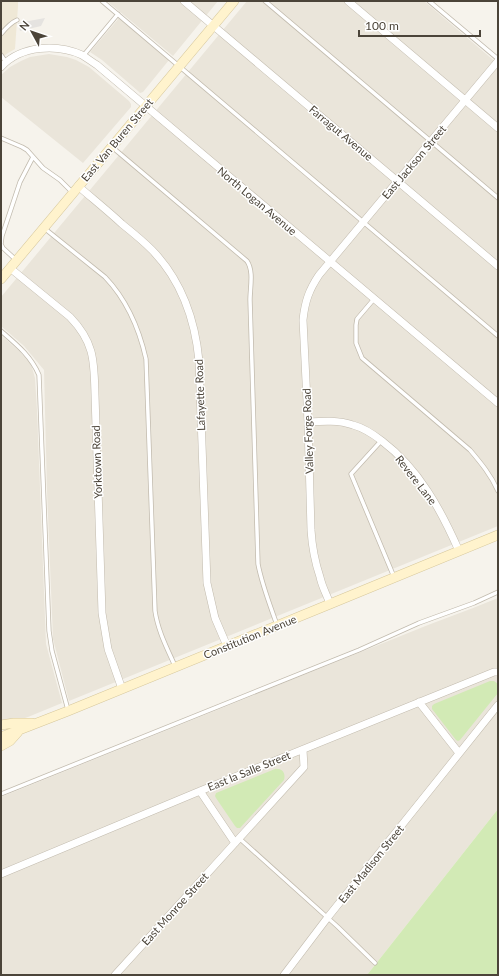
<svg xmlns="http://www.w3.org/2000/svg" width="499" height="976" viewBox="0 0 499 976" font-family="Lato,sans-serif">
  <rect width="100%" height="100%" fill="#f6f3ec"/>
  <path fill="#eae5da" d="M107,1h111l-45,55z
    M247,1h177l74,63v462l-429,175 -16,-62 -6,-148 -3,-121 -20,-24 -23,-20v-29z
    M119,18l50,42 -26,32 -3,1 -2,-2 -36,-31 -12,-8z
    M49,54l18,3 9,3 13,7 40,34 2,3v3l-48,56 -82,-66v-22l9,-8 11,-6 9,-4z
    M1,335l18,16 12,13 4,14 2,32 9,234 16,59 -34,14 -15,5h-12z
    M498,598v211l-131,166h-366v-178l427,-172 45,-17z"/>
  <path fill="#efe8d6" d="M1,1h17v5l-3,43 -7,4 -7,5z"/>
  <path fill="#d2eab5" d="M490,681h4l4,3v9l-38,47 -2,1 -2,-1 -24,-31v-3l2,-2z
    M275,769c7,-1 11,4 9,11l-44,48h-3l-2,-2 -19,-28 -1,-2 1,-3z
    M498,809v166h-131z"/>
  <path fill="#e5e3e0" d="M45,18l-4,8 -21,5 -2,-8z"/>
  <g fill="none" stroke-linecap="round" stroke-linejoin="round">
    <defs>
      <path id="lane" d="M102,1l396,335
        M265,1l233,197
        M429,1l69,58
        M1,34c5,-6 9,-11 16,-14
        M1,55l5,7
        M83,56l35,-42
        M1,138l21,9 5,3 16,18 17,12 13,13
        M112,147l135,114c7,10 3,27 3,39l8,264c4,21 12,41 19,61
        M44,228l61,49c22,23 34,51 41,82l9,252c3,20 12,37 20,55
        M16,260l-13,-12 -2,-4 1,-8 18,-54 13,-25
        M374,299l-17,20 -1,6v18l6,15 108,92c11,13 21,25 28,41
        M1,331c15,13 30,25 38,44l10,256 3,20 16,59
        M381,441l-30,33 43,103
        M1,794l358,-144 60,-27 55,-20 24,-11
        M239,838l99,89 37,36"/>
      <path id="street" d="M184,1l314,265
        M348,1l150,127
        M1,67c20,-22 56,-23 81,-12 5,3 10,7 15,10l401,338
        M78,186c15,13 30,25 44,38 10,8 21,17 30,26 30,31 43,69 47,111l8,222 8,35 12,28
        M10,268l60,49c25,26 24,45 25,78l7,218 6,36 14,40
        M308,422c15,-1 31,-2 45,3 11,3 20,9 29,16 37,28 59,69 77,110
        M330,604c-3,-9 -8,-17 -10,-27 -5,-15 -8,-31 -9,-47l-3,-108 -5,-102c2,-19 6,-30 16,-45l179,-214
        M419,702l40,51
        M200,791l35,52
        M1,874l199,-83 294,-119h4
        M115,975l189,-208 -1,-17
        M284,975l44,-58 170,-212"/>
      <path id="secondary" d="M1,279l233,-278
        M1,725l13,-2h18
        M1,737l67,-26 262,-107 168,-69
        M1,746l9,-5 8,-9"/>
    </defs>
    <use href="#lane" stroke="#c2bbae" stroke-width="5"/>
    <use href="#street" stroke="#c2bbae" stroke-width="8"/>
    <use href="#secondary" stroke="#d6c79b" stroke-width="10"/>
    <use href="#lane" stroke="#fff" stroke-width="3.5"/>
    <use href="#street" stroke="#fff" stroke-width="7"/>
    <use href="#secondary" stroke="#fff3cd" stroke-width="9"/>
  </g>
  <g text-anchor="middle" stroke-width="3" stroke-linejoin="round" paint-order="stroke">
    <g font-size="11" fill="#4b4439" stroke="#fff">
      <text transform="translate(341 133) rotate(40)" y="4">Farragut Avenue</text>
      <text transform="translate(117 140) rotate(-50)" y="4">East Van Buren Street</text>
      <text transform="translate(414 162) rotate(-50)" y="4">East Jackson Street</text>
      <text transform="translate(257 201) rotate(40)" y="4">North Logan Avenue</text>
      <text transform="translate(200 395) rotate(-92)" y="4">Lafayette Road</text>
      <text transform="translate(308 431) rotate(-92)" y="4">Valley Forge Road</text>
      <text transform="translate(97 462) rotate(-92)" y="4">Yorktown Road</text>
      <text transform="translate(416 480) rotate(52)" y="4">Revere Lane</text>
      <text transform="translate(250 637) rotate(-22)" y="4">Constitution Avenue</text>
      <text transform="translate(249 771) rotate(-22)" y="4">East la Salle Street</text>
      <text transform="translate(371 864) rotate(-51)" y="4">East Madison Street</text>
      <text transform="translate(175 909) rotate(-48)" y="4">East Monroe Street</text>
    </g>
  </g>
  <rect width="499" height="976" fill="none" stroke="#4b4439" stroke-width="4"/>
  <g transform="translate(32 32) rotate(310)" stroke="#ffffff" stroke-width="3" paint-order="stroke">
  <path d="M0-3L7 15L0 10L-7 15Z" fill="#4b4439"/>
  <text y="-6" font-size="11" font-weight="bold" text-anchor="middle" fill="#4b4439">N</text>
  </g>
  <path d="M359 30v6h121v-6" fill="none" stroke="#4b4439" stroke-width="2"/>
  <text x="365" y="30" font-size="12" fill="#4b4439" stroke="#ffffff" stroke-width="3" paint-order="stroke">100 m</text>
</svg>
